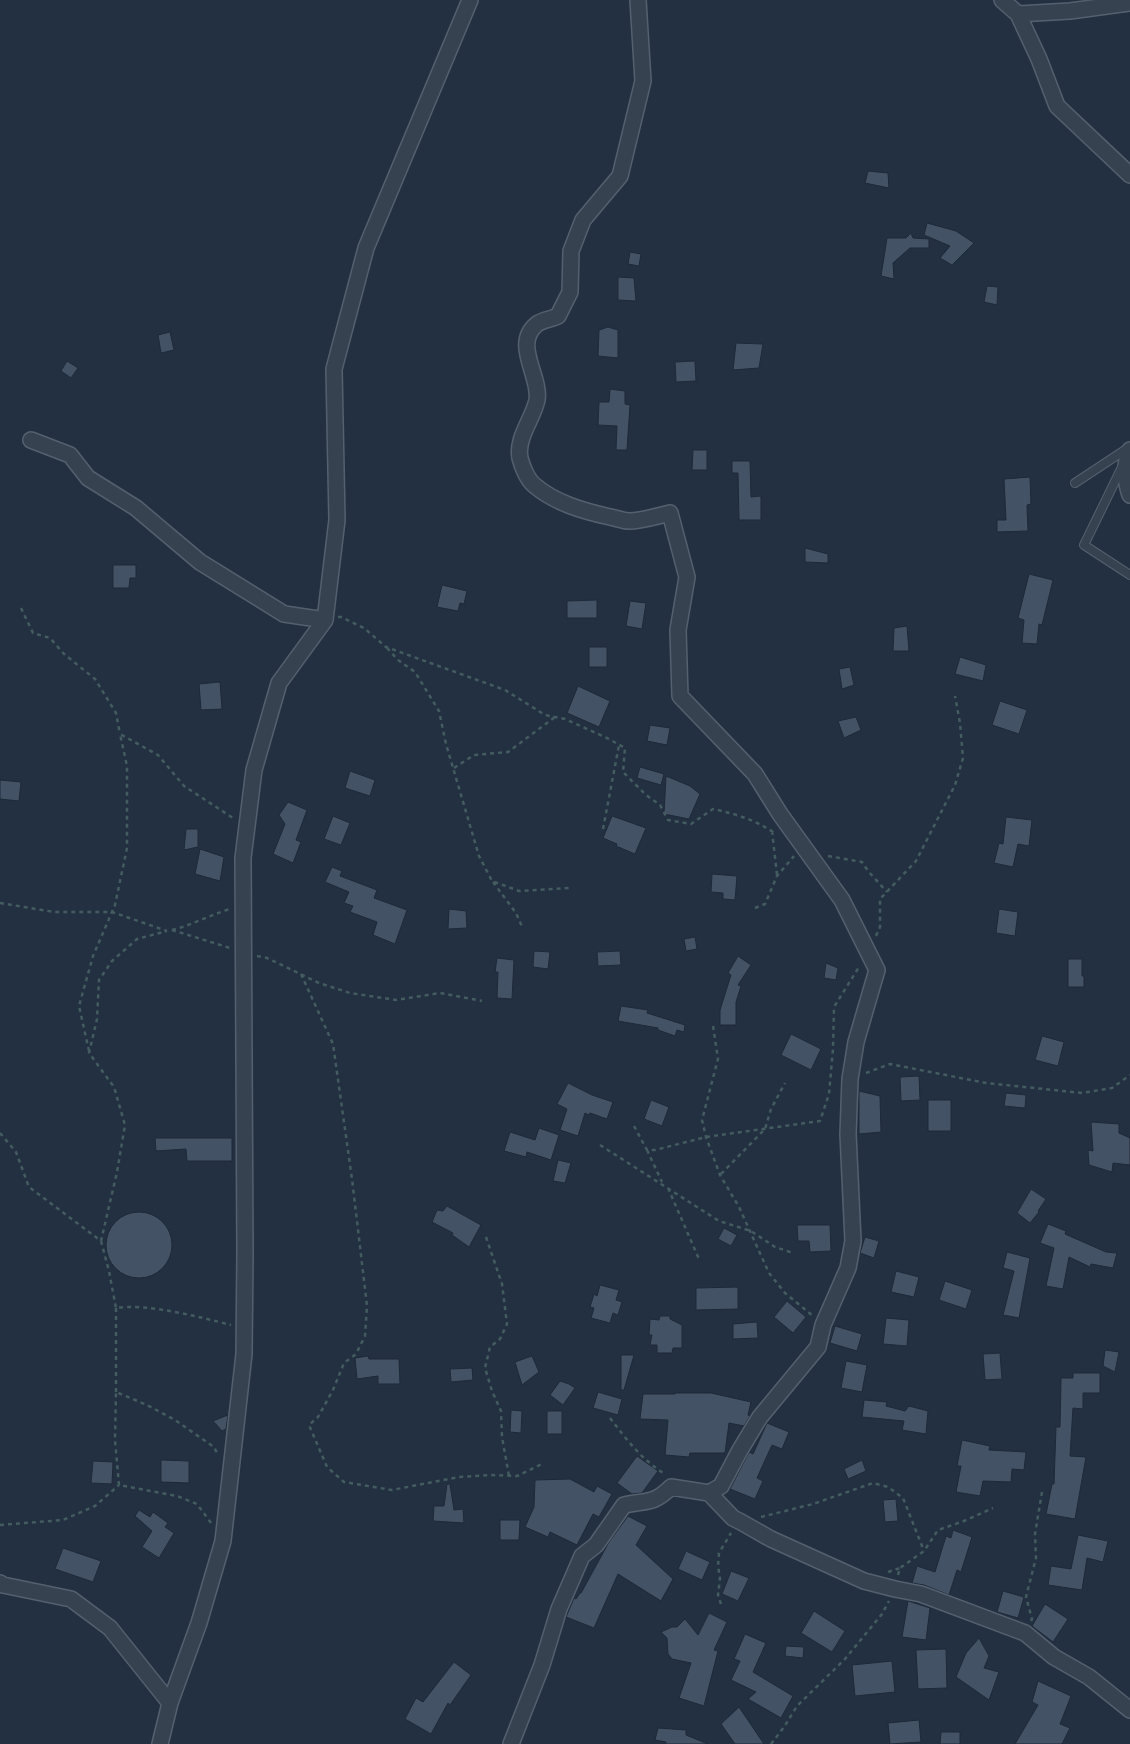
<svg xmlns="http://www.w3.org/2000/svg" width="1130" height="1744" viewBox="0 0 1130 1744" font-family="'Source Sans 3',sans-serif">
  <rect width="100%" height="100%" fill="#233041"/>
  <path fill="#445266" stroke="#1e2938" d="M868,171l20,2 1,15 -24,-5z
    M927,223l29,8 18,12 -22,22 -12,-7 10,-12 -26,-11z
    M911,233l2,5 16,1v9h-19l-17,15 1,16 -13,-3 6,-38h19z
    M630,252l11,2 -2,12 -11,-2z
    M618,277l16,1 2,23 -18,-1z
    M987,286l11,1 -1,18 -13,-3z
    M608,327l10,3v28l-20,-2 1,-26z
    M170,332l4,18 -13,3 -3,-18z
    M736,343l27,1 -4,24 -26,2z
    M67,361l11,7 -7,10 -10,-7z
    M695,361l1,20 -20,1 -1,-20z
    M610,389l15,2v13l5,1 -3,45h-11l1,-24 -19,-1 1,-23h10z
    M693,450h14v20h-15z
    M732,461h18l1,36 10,-1v24h-22l-1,-47h-6z
    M1030,477l1,27 -4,1 1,26 -31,1v-12h9l-2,-41z
    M805,548l23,6v9l-23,-1z
    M113,565h23v13h-6l-1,10h-16z
    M1029,574l24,6 -11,45 -3,-1 -2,20 -15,-1 2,-23 -6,-2z
    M442,585l25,6 -3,13 -4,-1 -2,8 -21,-4z
    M597,600v18h-30v-17z
    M630,601l16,2 -4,26 -16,-3z
    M907,626l2,25h-16l1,-23z
    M589,647h18v20h-18z
    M960,657l26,8 -3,16 -28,-7z
    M850,667l4,18 -12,4 -3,-20z
    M220,682l2,27 -21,1 -2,-26z
    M578,686l32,15 -11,26 -32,-14z
    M1000,701l27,9 -8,24 -27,-9z
    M856,717l5,13 -17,8 -6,-17z
    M650,725l20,3 -3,17 -20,-4z
    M640,767l24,7 -3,11 -24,-7z
    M350,771l25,9 -5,16 -25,-8z
    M666,776l24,10 10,8 -11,25 -25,-5z
    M0,780l21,2 -2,19 -19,-2z
    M288,802l19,8 -11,30 5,2 -8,21 -20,-9 12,-30 -6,-9z
    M333,816l17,7 -9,22 -17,-6z
    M612,816l34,12 -11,26 -19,-8 1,-2 -14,-6z
    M1006,817l26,3 -3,26 -11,-2 -5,23 -19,-4 5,-20 4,1z
    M186,829h12v18l-14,3z
    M200,849l24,8 -4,24 -25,-7z
    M332,867l10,4 -2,5 37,14 -3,8 33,12 -12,34 -22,-9 4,-13 -27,-10 3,-6 -9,-3 5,-11 -24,-10z
    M712,874l25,2 -2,24 -12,-1v-6l-12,-1z
    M449,909l17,2 1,17 -19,1z
    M999,909l19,3 -3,24 -19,-3z
    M695,937l2,12 -11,2 -2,-12z
    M534,951l16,1 -2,17 -15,-2z
    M620,951l1,14 -23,1 -1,-14z
    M738,956l13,9 -13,20 3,1 -5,16v23h-16v-15l11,-35 -3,-2z
    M497,958l17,2 -2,39 -15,-1 1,-26h-3z
    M1068,959h14v17h2v11h-16z
    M826,963l12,5 -2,12 -12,-2z
    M621,1006l27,4 -1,3 38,12 -1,7 -7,-2 -2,6 -17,-6v-2l-40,-7z
    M791,1034l30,15 -10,21 -30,-15z
    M1042,1036l22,6 -6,24 -23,-6z
    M919,1076l1,24 -19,1 -1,-24z
    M568,1083l24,12 21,7 -6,17 -17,-6 -1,2 -4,-2 -7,23 -18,-6 7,-21 -10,-5z
    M859,1091l21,5 1,36 -22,2z
    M1006,1093l20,2 -1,13 -21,-2z
    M651,1100l18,7 -7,19 -18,-7z
    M928,1100h23v31h-23z
    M1091,1122l28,2v9l11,5v27l-17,-2 -1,9 -23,-7 -1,-15 5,1z
    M539,1128l20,7 -8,25 -24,-8 -1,5 -22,-6 6,-19 25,8z
    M155,1138h77v23h-45l-1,-12 -30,2z
    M558,1160l13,3 -6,20 -12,-2z
    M1031,1189l15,10 -8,12 1,1 -9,11 -13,-10z
    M447,1206l34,19 -12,22 -17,-12 1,-2 -21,-11 5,-12 6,1z
    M106 1245a33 33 0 1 1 66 0a33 33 0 1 1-66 0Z
    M1048,1224l18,7 -1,3 41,18 11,1 -4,15 -22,-4 -1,3 -21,-10 -6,32 -17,-3 8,-38 -14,-5z
    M797,1225h33l1,26 -21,1 -1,-11h-11z
    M724,1228l13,7 -6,11 -13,-7z
    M865,1237l14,4 -5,17 -14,-5z
    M1007,1252l23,6 -11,60 -16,-3 11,-44 -11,-3z
    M896,1271l23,6 -5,20 -23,-5z
    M945,1281l27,9 -6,19 -27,-9z
    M600,1285l19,5 -3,10 6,2 -4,13 -5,-2 -3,10 -19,-5 3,-10 -4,-1 4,-13 3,2z
    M738,1287v22l-42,1v-22z
    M787,1301l19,16 -13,16 -19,-16z
    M660,1316h10v3l12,6v23h-9l-1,5h-15v-8h-7l2,-10h-3l1,-16 9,1z
    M886,1318l23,2 -2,26 -24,-2z
    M757,1322l1,16 -25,1v-15z
    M835,1326l27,8 -5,17 -27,-8z
    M1105,1350l14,2 -4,20 -12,-6z
    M1000,1353l2,26 -17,1 -2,-26z
    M621,1355h13l-10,35h-3z
    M368,1356l1,3h30l1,25h-22v-8l-21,3 -2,-21z
    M532,1356l7,16 -17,13 -7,-23z
    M846,1361l21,4 -5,27 -21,-4z
    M472,1368l1,12 -22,2 -1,-13z
    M1073,1373h27v20h-17v16l-10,-1 -3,48 16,1 -11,62 -29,-5 6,-30h2l2,-57h4l1,-49h12z
    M560,1381l9,3 6,4 -12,17 -13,-10z
    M598,1392l24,7 -4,16 -25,-7z
    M676,1393h35l40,9 -3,13 2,1 -6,10 -15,-3 -4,30h-35l-1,4 -24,-2 3,-35 -28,-1 3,-25h32z
    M864,1400l23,2 -1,4 19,5 4,-5 19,5 -2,23 -24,-4 2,-9 -42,-4z
    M511,1410l11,1 -1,22 -11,-1z
    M547,1411h15v23h-15z
    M228,1415l-2,14 -4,2 -9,-10z
    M767,1423l22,9 -7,17 -10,-4 -15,33 6,3 -8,18 -25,-10 19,-37 4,2z
    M962,1440l28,6 -1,4 37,2 -2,18 -12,-1 -1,13 -28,-1 -3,15 -24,-4 5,-26h-4z
    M637,1456l21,15 -16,22 -10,1 -15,-11z
    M161,1460l28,1v22l-28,-1z
    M862,1460l4,11 -18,8 -4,-10z
    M93,1461l20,1 -1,22 -21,-1z
    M570,1479l24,13 3,-6 15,8 -13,23 -6,-3 -16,31 -27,-13 -2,5 -23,-10 9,-20 1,-27z
    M447,1484h3l4,26 9,-1 1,14 -31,-2 1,-15h10z
    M896,1499l2,22 -13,1 -2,-22z
    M139,1510l11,7 3,-5 15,11 -3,4 9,6 -15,25 -17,-11 10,-16 -17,-15z
    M628,1516l19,10 -11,19 37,34 -12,22 -43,-27 -24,54 -28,-11 8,-19 2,1 4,-6h1l28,-51z
    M500,1520h20l-1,20h-19z
    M953,1530l19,7 -11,35 -4,-2 -8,25 -25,-10 -12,-2 5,-17 18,6 11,-36 5,2z
    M1078,1535l30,6 -5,21 -16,-4 -5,32 -34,-5 3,-19 20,3z
    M63,1548l38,13 -8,21 -38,-13z
    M686,1551l24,11 -8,18 -24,-11z
    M731,1571l18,7 -11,23 -16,-7z
    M1003,1591l21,6 -6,21 -21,-6z
    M908,1601l22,7 -4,32 -24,-3z
    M1045,1604l23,15 -15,23 -21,-16z
    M814,1611l31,20 -13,21 -31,-19z
    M709,1613l18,9 -13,28 4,1 -14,55 -25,-8 12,-35 -19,-4 -4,-5 -1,-16 -6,-6 11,-5h5l8,-8 13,16z
    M745,1634l21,9 -13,29 40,24 -12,22 -33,-19 8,-7 -25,-12 9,-19 -6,-2z
    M979,1638l10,18 -5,12 15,4 -10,28 -33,-23 10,-24z
    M786,1646l18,1 -1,11 -18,-2z
    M946,1649l1,39 -29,1 -2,-39z
    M892,1661l3,31 -40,4 -3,-31z
    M454,1662l17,13 -21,30 -2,-2 -17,31 -26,-15 11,-21 7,4z
    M1038,1681l33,15 -11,28 10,4 -8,16h-47l23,-39 -6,-3z
    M739,1707l25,37h-29l-14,-20z
    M919,1720l2,22 -31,2 -2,-21z
    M658,1728l28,2v5l22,9h-42v-2l-11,-2z
    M941,1732h19v12h-20z"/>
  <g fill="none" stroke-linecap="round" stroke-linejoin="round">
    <defs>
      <path id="lane" d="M1122,467l-38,78 46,30
        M1075,483l53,-35"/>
      <path id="street" d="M638,0l5,81 -23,95 -37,44 -12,31 -1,41 -12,24c-6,3 -16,4 -21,8 -25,20 4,52 0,76 -4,19 -21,38 -17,58 2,8 7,21 14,27 21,18 49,26 76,32 6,1 13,4 19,4 13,0 28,-5 41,-8l17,64 -9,53 2,66 75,78 25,40 62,86 35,70 -21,72 -6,37 -2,55 5,107 -5,27 -25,57 -5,22 -58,70 -20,33 -19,36 -12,7
        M1002,0l16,14 21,45 18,47 73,69
        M1018,14l52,-3 60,-8
        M31,440l39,15 18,23 48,30 64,54 84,52 41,6
        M1130,450c-6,13 -5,31 0,45
        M0,1583l3,2 68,14 39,29 60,75
        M160,1744l10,-41 29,-80 24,-82 21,-187 1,-101 -2,-395 11,-88 25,-87 46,-63 12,-100 -3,-151 32,-121 104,-248
        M511,1744l31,-79 17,-56 23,-53 14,-11 28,-40c22,-5 29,0 47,-18l38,6 24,25 8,4 30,17 93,42 31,8 26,5 104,39 29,24 35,20 41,33"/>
    </defs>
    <use href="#lane" stroke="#55606e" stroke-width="10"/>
    <use href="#street" stroke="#55606e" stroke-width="18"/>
    <path stroke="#435c5f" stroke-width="2.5" stroke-dasharray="4 4" stroke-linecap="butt" d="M21,608l12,25 17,5 14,16 31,25 21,34 4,21
      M338,617h3l23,11 22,19 119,43 40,25 20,4 42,19 18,10 -2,24 23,23 14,10 8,15 23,4 22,-15c23,5 43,11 63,25
      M387,648l11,12 17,12 24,39 7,33 33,112 13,25 27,10 51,-3
      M454,768l20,-13 34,-3 47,-35
      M603,829l16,-84
      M772,831l5,44
      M828,856l34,6 6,9 19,21
      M493,882l23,31 7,16
      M0,903l54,9h58l55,19
      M755,908l10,-4 12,-28 17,-20
      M172,930l58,18
      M172,930c20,-5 38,-15 58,-21
      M876,936l4,-9v-28l36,-38 39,-76 8,-27 -3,-35 -5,-27
      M257,956l10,2 52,25 31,10 46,7 44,-7 42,8
      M301,974l32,70 19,135 15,127 -2,30 -9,18 -12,9 -11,27 -15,27 -9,8 18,42 17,15 48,8 67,-13 33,-2 25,1 25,-12
      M713,1026l5,33 -16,61 4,17 14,38 19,32 30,66 16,20 28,23
      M89,1051l-10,-45 14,-50 22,-51 12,-57v-82l-7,-32 38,21 26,31 49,32
      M866,1073l24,-9 96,19 96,10 30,-5 18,-13
      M634,1126l13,24h8l51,-13 114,-16 9,-27 4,-45 1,-42 25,-40
      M0,1133l16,19 13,35 72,54 16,-69 8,-47 -11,-38 -25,-34 8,-34 2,-39 13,-19 25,-22 30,-8
      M600,1145l119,76 32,10 24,16 18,6
      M647,1150l15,32
      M721,1174l44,-45 6,-20 14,-26
      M668,1188l31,71
      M486,1237l16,47 5,40 -7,15 -10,8 -5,21 7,23 9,20 1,26 7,39
      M101,1241l8,30 7,37c30,-5 84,9 115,17
      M116,1308v84
      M610,1418c16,21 32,42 55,56
      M761,1517l52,-13 60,-21 15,4 15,11 21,53
      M211,1523l-14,-19 -20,-8 -58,-11 -4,-45 1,-48 31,13 28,15 39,27 4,8
      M0,1525l63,-5 32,-14 24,-21
      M888,1572l12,-4
      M898,1575l2,-7 24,-17 14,-21 26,-9 29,-13
      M721,1604l-3,-9 2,-17 -2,-12 1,-13 12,-20
      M1031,1621l1,-2 -6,-22 10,-39 -1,-24 7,-42
      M771,1744l13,-17 13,-21 48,-47 37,-45 7,-13"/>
    <use href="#lane" stroke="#374251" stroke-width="8"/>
    <use href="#street" stroke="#374251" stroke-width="15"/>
  </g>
</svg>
